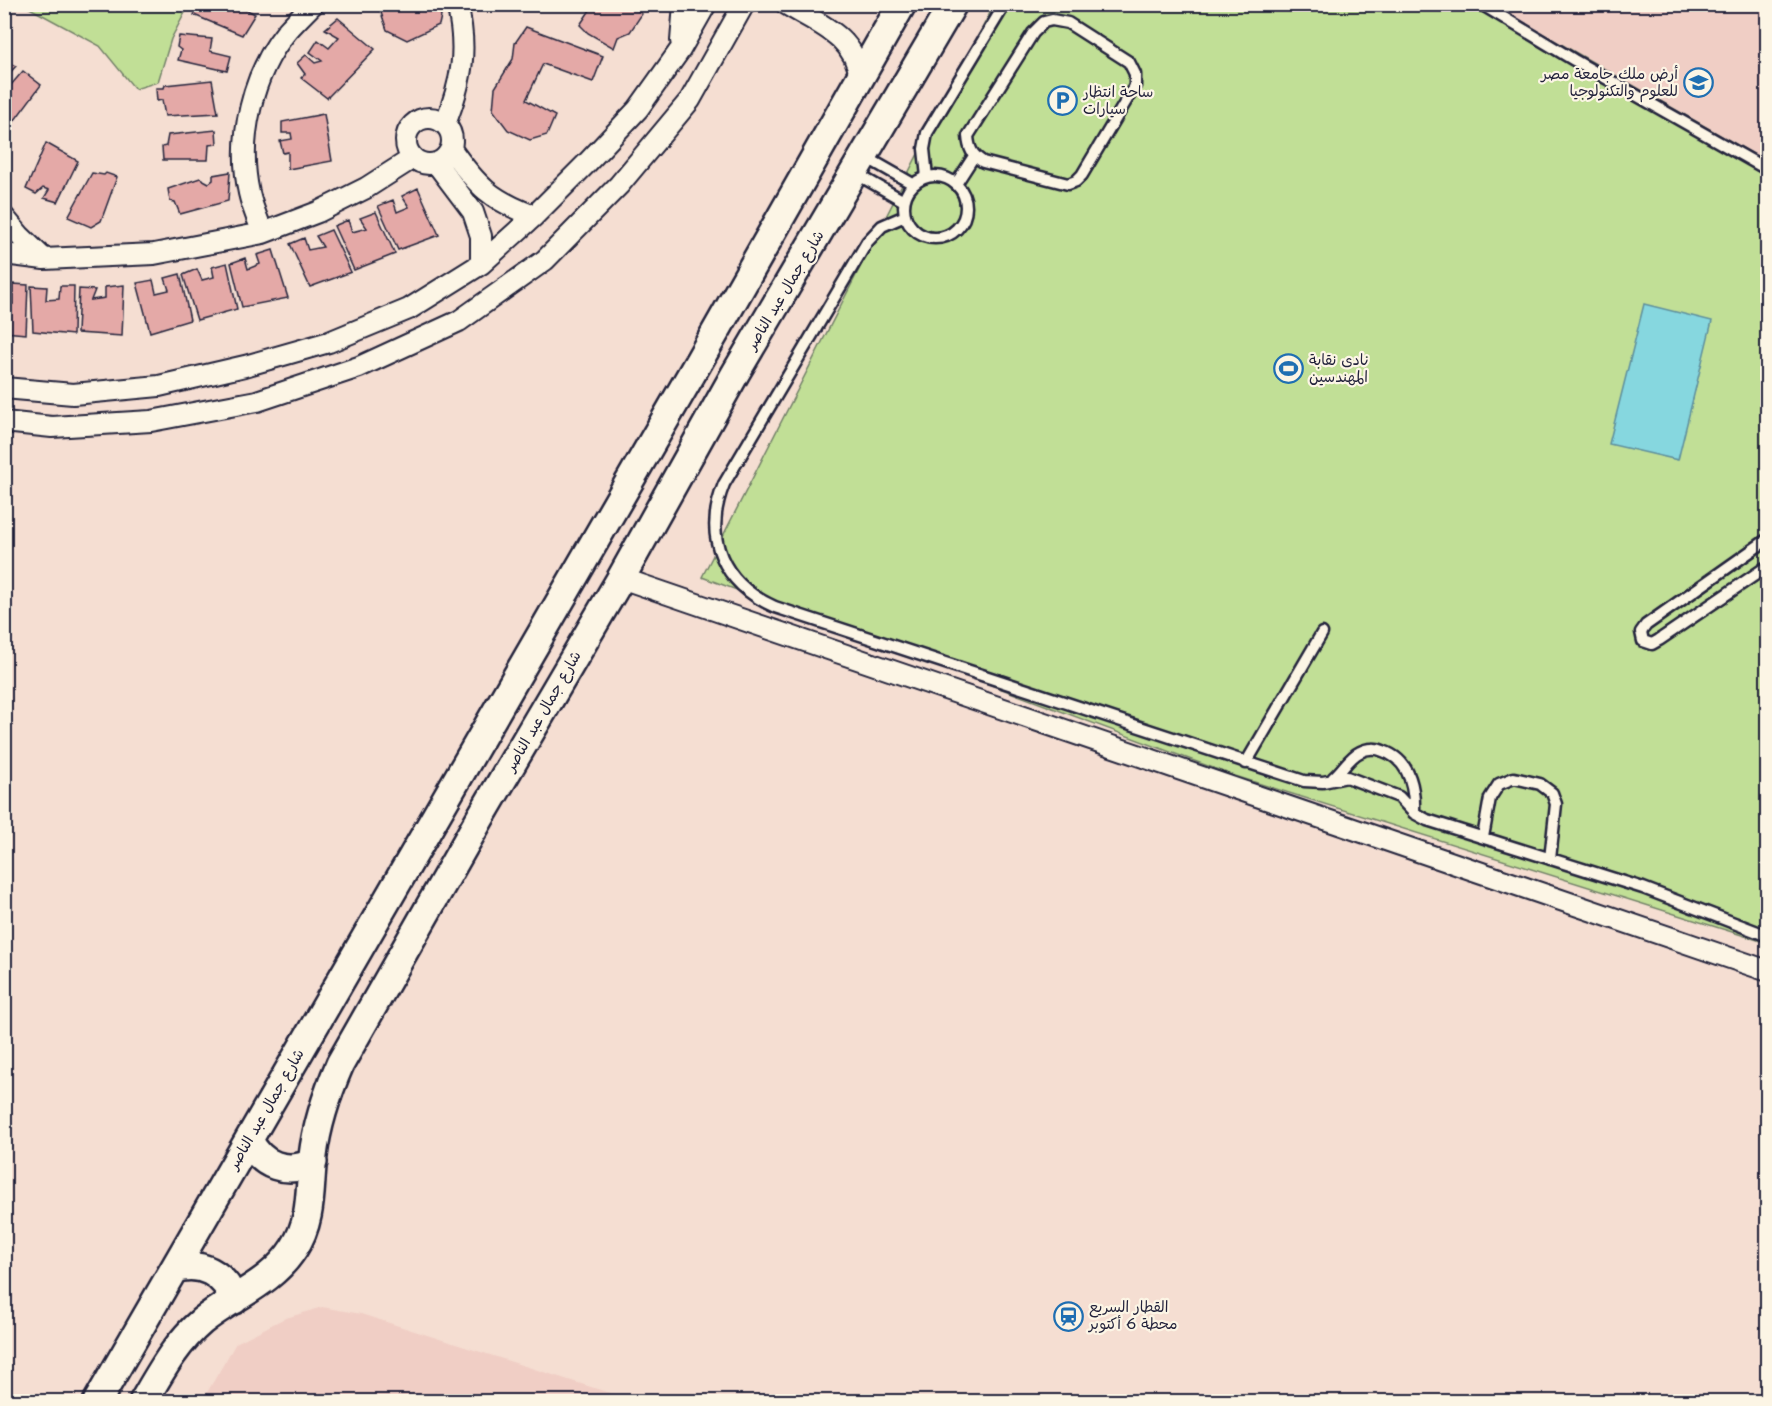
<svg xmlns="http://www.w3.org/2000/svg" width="1772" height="1406" viewBox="0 0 1772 1406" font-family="'Playpen Sans','Playpen Sans Arabic',sans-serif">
  <rect width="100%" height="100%" fill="#f5ded2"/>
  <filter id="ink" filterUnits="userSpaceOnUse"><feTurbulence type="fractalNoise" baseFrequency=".0167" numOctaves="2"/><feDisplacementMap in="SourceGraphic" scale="12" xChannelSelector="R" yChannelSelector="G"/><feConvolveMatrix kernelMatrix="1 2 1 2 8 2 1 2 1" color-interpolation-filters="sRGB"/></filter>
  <g filter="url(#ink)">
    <path fill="#f0cec5" d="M1493,5h274v157z
      M322,1307l39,7 274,87h-433l34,-58 47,-24z"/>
    <path fill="#c1df96" stroke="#728068" stroke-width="1.5" d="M24,5h165l-18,34 -13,43 -23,7 -35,-43z
      M994,5h499l274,157v781l-535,-168 -530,-198z"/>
    <path fill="#86d7df" stroke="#5e8f9d" stroke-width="1.5" d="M1644,304l68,17 -34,139 -69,-16z"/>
    <path fill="#e4a9a7" stroke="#22223b" stroke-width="1.5" d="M198,4h53l-4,6 8,4 -13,21 -48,-20z
      M378,4h59l4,12 -2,9 -32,15 -20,-10z
      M594,4h36l12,10 -12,18 -12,5 -4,11 -26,-15 -8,-8z
      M338,18l37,31 -48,49 -26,-20 4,-4 -8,-11 9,-8 9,8 7,-2 -12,-9 8,-12 11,8 10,-11 -14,-8z
      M526,27l77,29 -10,26 -50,-18 -17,36 29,16 -8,19 -17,5 -22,-10 -15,-20 2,-22 18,-29 2,-16z
      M179,36l33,3 -2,12 21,5 -4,15 -49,-11 3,-10 -4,-3z
      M4,61l12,5 -12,13z
      M23,71l18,14 -32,43 -5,-4v-31z
      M212,80l6,33 -53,3 -3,-16 -5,1 -1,-13h8l1,-3z
      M324,114l8,47 -44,8v-17l-5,1 -3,-12 12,-2 -1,-6h-9v-11z
      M216,130l1,14 -8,1 -1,15h-45l-1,-13 4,-1 2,-11z
      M46,143l32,18 -20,41 -14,-4 5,-8 -6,-2 -7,6 -10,-5z
      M230,172l-2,29 -48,13 -5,-12 -5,-1 -2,-12 32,-11 9,5 4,-3v-5z
      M92,173l12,2 2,-2 11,4 -16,44 -10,6 -23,-10z
      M418,188l21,47 -41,15 -20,-44 15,-6 4,12 12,-5 -7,-11z
      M376,212l19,42 -41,16 -20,-44 14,-6 4,12 15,-4 -7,-10z
      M331,230l20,42 -41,15 -20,-43 14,-6 4,12 15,-3 -7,-11z
      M273,250l15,48 -46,9 -11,-44 14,-5 3,11 12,-5 -3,-9z
      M227,263l10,46 -40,11 -14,-45 14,-6 5,11 12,-3 -2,-10z
      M180,274l10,46 -40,12 -13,-49 16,-3 3,13 13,-3 -4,-12z
      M13,284l15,1 -2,49 -22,-2v-31l9,3z
      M124,285l-2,51 -45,-3 2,-44 16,1 -4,10 14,-2v-11z
      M31,286l16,1 -1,13 13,-1 1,-13h14l-1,49 -40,-4z"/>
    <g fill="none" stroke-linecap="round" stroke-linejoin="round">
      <defs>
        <path id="service" d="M1481,4l93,56 194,110
          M1052,20l16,3 61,39 6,12v12l-53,89 -6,6 -8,3 -85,-22c-11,-7 -14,-13 -15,-26l65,-103 11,-11z
          M864,156l49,28
          M855,173l49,28
          M904 207a31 31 0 1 1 62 0a31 31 0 1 1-62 0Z
          M927,177l-3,-28 3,-16 78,-129
          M956,184l18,-28
          M905,216l-23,10 -15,16 -143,242c-22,54 -1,100 51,123l529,174 19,1 24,-5 52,20 15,16 13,7 216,68 125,48
          M1768,539l-122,86 -5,7 2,9 9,3 7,-4 109,-74
          M1246,763l76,-130
          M1333,778c10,-8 16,-21 27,-26 7,-4 17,-4 23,-1 27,9 32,36 31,62
          M1483,837l7,-39 9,-14 15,-6 26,6 12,9 4,11 -6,55"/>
        <path id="minor" d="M786,4c32,20 68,31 74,73
          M681,41l3,-37
          M406 141a23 23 0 1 1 46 0a23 23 0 1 1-46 0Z
          M445,124c17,-43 23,-74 12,-120
          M451,149c26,37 40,51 83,67
          M436,163l37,49 8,24v28
          M4,217l16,19 24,23
          M263,233c-5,-13 -11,-26 -14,-40 -12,-54 3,-119 38,-162 8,-9 17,-18 26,-27
          M4,254l40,5 110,-5 109,-21 55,-21 48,-24 47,-30
          M4,388l69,6 86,-8 86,-20 84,-24 80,-33 72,-45 53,-48 53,-53 51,-54 42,-59 26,-46
          M4,422l48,5 99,-6 106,-20 102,-34 100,-46 86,-61 74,-75 71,-85 54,-96
          M621,578l1147,393"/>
        <path id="secondary" d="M249,1140c12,26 38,35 64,22
          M174,1269c27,-8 50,4 60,31
          M97,1402l602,-1041 203,-357
          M143,1402c17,-29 33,-59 59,-81 31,-25 70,-38 92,-73 19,-29 15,-60 19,-92 4,-33 14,-62 27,-92l140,-246 141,-240 114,-204 218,-370"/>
      </defs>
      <use href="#service" stroke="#22223b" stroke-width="15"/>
      <use href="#minor" stroke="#22223b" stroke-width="24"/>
      <use href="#secondary" stroke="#22223b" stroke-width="32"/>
      <use href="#service" stroke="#fcf5e5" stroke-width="10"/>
      <use href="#minor" stroke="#fcf5e5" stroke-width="20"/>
      <use href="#secondary" stroke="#fcf5e5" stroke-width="27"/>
    </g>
  </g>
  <defs>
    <symbol id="university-ring" viewBox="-11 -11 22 22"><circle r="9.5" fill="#fcf5e5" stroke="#1f6fb2" stroke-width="1.5"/><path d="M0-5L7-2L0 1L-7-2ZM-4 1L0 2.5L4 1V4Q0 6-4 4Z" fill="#1f6fb2"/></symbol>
    <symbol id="parking-ring" viewBox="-11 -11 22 22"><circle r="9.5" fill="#fcf5e5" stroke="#1f6fb2" stroke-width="1.5"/><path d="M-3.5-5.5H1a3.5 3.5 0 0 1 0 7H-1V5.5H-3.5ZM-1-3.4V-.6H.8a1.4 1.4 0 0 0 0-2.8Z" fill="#1f6fb2"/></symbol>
    <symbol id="stadium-ring" viewBox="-11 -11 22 22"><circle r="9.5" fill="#fcf5e5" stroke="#1f6fb2" stroke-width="1.5"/><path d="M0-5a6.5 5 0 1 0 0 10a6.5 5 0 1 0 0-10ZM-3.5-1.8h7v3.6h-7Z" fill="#1f6fb2"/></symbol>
    <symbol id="station-ring" viewBox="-11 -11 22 22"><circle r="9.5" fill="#fcf5e5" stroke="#1f6fb2" stroke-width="1.5"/><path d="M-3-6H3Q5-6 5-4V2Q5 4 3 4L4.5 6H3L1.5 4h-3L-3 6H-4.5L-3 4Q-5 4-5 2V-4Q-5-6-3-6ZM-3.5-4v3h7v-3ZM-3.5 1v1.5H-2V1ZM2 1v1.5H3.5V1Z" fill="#1f6fb2"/></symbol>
  </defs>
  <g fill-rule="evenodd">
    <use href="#university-ring" x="1682" y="66" width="33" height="33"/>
    <use href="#parking-ring" x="1046" y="84" width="33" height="33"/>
    <use href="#stadium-ring" x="1272" y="352" width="33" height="33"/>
    <use href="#station-ring" x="1052" y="1300" width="33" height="33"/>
  </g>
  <g text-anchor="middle" stroke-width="4.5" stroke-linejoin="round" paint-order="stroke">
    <g font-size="15" fill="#22223b" stroke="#fcf5e5" text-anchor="start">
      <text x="1678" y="79" text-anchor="end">أرض ملك جامعة مصر<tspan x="1678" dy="17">للعلوم والتكنولوجيا</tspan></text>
      <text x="1083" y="97">ساحة انتظار<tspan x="1083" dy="17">سيارات</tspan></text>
      <text x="1309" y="365">نادى نقابة<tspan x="1309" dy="17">المهندسين</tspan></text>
      <text x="1089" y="1312">القطار السريع<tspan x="1089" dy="17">محطة 6 أكتوبر</tspan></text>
    </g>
    <g font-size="15" fill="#22223b" stroke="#fcf5e5">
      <text transform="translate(785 290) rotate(-59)" y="5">شارع جمال عبد الناصر</text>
      <text transform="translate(543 711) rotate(-60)" y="5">شارع جمال عبد الناصر</text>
      <text transform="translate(266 1109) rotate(-60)" y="5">شارع جمال عبد الناصر</text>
    </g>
  </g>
  <rect width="1772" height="1406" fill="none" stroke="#fcf5e5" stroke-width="24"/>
  <rect x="12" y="12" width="1748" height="1382" fill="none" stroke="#22223b" stroke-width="2" filter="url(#ink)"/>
</svg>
